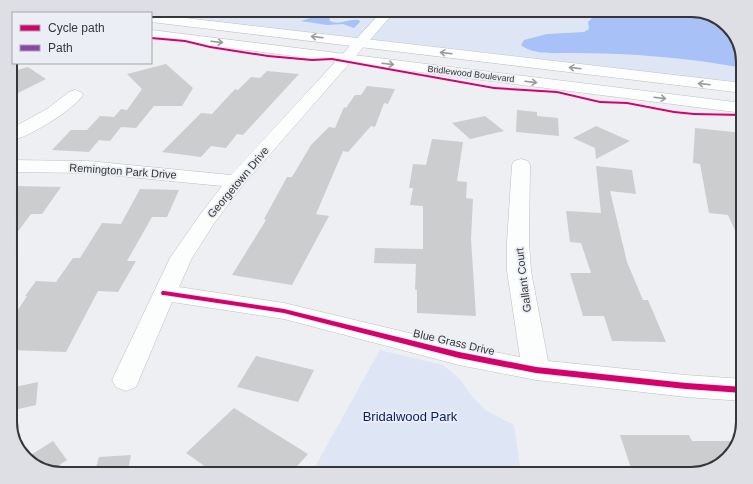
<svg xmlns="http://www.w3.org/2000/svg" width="753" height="484" viewBox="0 0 753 484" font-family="Helvetica,sans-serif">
  <rect width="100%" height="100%" fill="#edeff2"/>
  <path fill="#dee6f5" d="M101,10h590l29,9 16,17 7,23v23l-117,-11 -475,-58z
    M380,350l63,15 16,13 12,17 14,15 29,15 7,49h-210z"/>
  <path fill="#a8c1f6" d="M265,10h24l13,2 10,4h17l1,5c10,5 18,-3 29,-1l1,2 -6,6 -11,-4 -16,1 -26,-4 9,-3 -10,-5z
    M622,11h28l70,8c15,16 23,25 23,49 -58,-11 -116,-15 -174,-15 -15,0 -36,2 -48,-8l3,-5 23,-6 37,-2 5,-3 -1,-7 6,-6v-2z"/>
  <path fill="#cccdcf" d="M166,64l27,24 -11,18h-28l-18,22 -15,-1 -11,14 -11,-1 -10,12 -37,-2 19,-20h16l13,-14 14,1 7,-8 6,1 15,-21 -15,-15z
    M28,67l18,12 -36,18v-25z
    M267,71l32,3 -56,61 -6,-1 -11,14 -15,-2 -10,11 -39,-5 39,-39 11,1 23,-25 3,1 13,-13 9,1z
    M367,86l28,3 -7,15 -4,-1 -9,24 -4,-1 -23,26 -5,-1 -27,63 13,2 -37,69 -60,-10 34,-55 -2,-1 23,-42h5l19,-32 18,-18 6,1 9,-21 2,1 9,-13h6z
    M517,110l20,2v4l21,2 1,18 -43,-4z
    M485,116l19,15 -34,8 -18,-16z
    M596,126l34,15 -34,18 -1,-11 -22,-10z
    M695,128l48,5v115l-15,-33 -19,-2 -9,-49 -7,-1z
    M432,139l31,3 -6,39 10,1 -1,16 7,1 -2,40 5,77 -59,-3v-23h-2l1,-26 -42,-1 1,-15 48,1v-43l-13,-1 3,-17h-4l4,-24 13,1z
    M596,166l36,4 4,24 -26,-3 17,71 16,38h5l18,42 -54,-1 -8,-25h-21l-13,-43h21l-10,-30 -11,-1 -4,-31 35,2z
    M17,186l44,1 -19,27h-11l-21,28v-48z
    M140,189l39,1 -12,27h-15l-25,44h9l-18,31 -20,-1 -32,61 -56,-2v-28l17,-26h-2l11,-15 20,1 17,-24h7l22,-35 19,1z
    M256,356l58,14 -16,32 -61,-15z
    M38,382l-2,23 -26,6v-23z
    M234,408l74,46 -18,20h-11l-11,-7 -7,7h-45l-30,-21z
    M620,435h69l3,6h45l-3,10 -17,16 -26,7h-58z
    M53,441l14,19 -17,11 -17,-6 -7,-7z
    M131,455l-4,19h-33l5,-17z"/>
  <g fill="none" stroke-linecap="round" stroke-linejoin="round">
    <defs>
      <path id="minor" d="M383,10h13l-153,175 -28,37 -23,36 -13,29 105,16 175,42 61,12 -13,-86v-29l5,-77 2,-4 7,-2 7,2 2,4 -1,77 2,29 17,90 138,14 57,4v22l-57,-4 -150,-17 -77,-15 -175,-46 -112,-17 -36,85 -10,4 -10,-4 -4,-7 58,-122 29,-42 23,-30 -134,-13 -78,-1v-12l78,1 143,14z
        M75,90l6,2 2,3c-11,16 -54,42 -73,46v-12l37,-20 22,-17z"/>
      <path id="secondary" d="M61,10h44l3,3h-44z
        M151,14l592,69v10l-592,-71z
        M151,30l592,73v10l-592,-75z"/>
    </defs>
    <use href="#minor" stroke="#bebfc2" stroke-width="1"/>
    <use href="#secondary" stroke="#bebfc2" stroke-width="1"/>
    <use href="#minor" fill="#fcfdfd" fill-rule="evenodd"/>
    <use href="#secondary" fill="#fcfdfd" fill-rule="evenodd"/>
    <path stroke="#8e44ad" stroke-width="3" stroke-dasharray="6 3" stroke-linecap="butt" d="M406,10l55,5 8,-1 6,-4"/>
    <defs>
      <path id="cycleway" d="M151,37l34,3 25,6 58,9 44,4 20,-1 162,29 63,4 43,10 27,1 47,9 20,2 49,1v2l-49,-1 -20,-2 -47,-9 -27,-1 -43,-10 -63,-4 -162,-29 -20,1 -44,-4 -58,-9 -25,-6 -34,-3z
        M162,291h2l120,18 175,43 77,15 150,16 57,4v6l-57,-4 -150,-16 -77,-15 -175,-45 -120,-18h-2l-1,-2z"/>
    </defs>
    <use href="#cycleway" stroke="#ebeef4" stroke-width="2"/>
    <use href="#cycleway" fill="#d6006c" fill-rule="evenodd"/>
  </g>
  <defs><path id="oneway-shaft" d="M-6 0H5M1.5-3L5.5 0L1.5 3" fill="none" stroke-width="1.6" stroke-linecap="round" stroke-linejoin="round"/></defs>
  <g stroke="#999a9b">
    <use href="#oneway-shaft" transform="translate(317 37) rotate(-173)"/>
    <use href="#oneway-shaft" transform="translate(217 42) rotate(7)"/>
    <use href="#oneway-shaft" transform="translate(446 53) rotate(-173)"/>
    <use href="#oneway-shaft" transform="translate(388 64) rotate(7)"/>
    <use href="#oneway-shaft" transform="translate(575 68) rotate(-173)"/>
    <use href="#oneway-shaft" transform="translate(531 82) rotate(7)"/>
    <use href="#oneway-shaft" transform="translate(704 84) rotate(-173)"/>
    <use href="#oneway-shaft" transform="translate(660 98) rotate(7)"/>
  </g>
  <g text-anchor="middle" stroke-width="3.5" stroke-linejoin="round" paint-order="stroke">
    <g font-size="9" fill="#363739" stroke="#ebeef4">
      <text transform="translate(471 74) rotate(7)" y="3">Bridlewood Boulevard</text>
    </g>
    <g font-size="11" fill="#363739" stroke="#ebeef4">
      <text transform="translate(123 171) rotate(4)" y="4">Remington Park Drive</text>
      <text transform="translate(238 182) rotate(-50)" y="4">Georgetown Drive</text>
      <text transform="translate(523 280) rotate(-97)" y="4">Gallant Court</text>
      <text transform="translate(454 342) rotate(13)" y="4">Blue Grass Drive</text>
    </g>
    <g font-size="13" fill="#092175" stroke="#ebeef4">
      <text x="410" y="421">Bridalwood Park</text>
    </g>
  </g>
  <path d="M0 0H753V484H0ZM62 17H691A45 45 0 0 1 736 62V422A45 45 0 0 1 691 467H62A45 45 0 0 1 17 422V62A45 45 0 0 1 62 17Z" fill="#dddfe5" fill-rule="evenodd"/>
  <path fill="none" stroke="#363739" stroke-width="2" d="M62 17H691A45 45 0 0 1 736 62V422A45 45 0 0 1 691 467H62A45 45 0 0 1 17 422V62A45 45 0 0 1 62 17Z"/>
  <rect x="12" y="12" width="140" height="52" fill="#ebeef4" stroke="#a3a5a9"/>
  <rect x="20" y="25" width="20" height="6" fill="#d6006c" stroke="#a3a5a9"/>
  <text x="48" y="32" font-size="12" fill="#363739">Cycle path</text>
  <rect x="20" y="45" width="20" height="6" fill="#8e44ad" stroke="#a3a5a9"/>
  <text x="48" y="52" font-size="12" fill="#363739">Path</text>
</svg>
